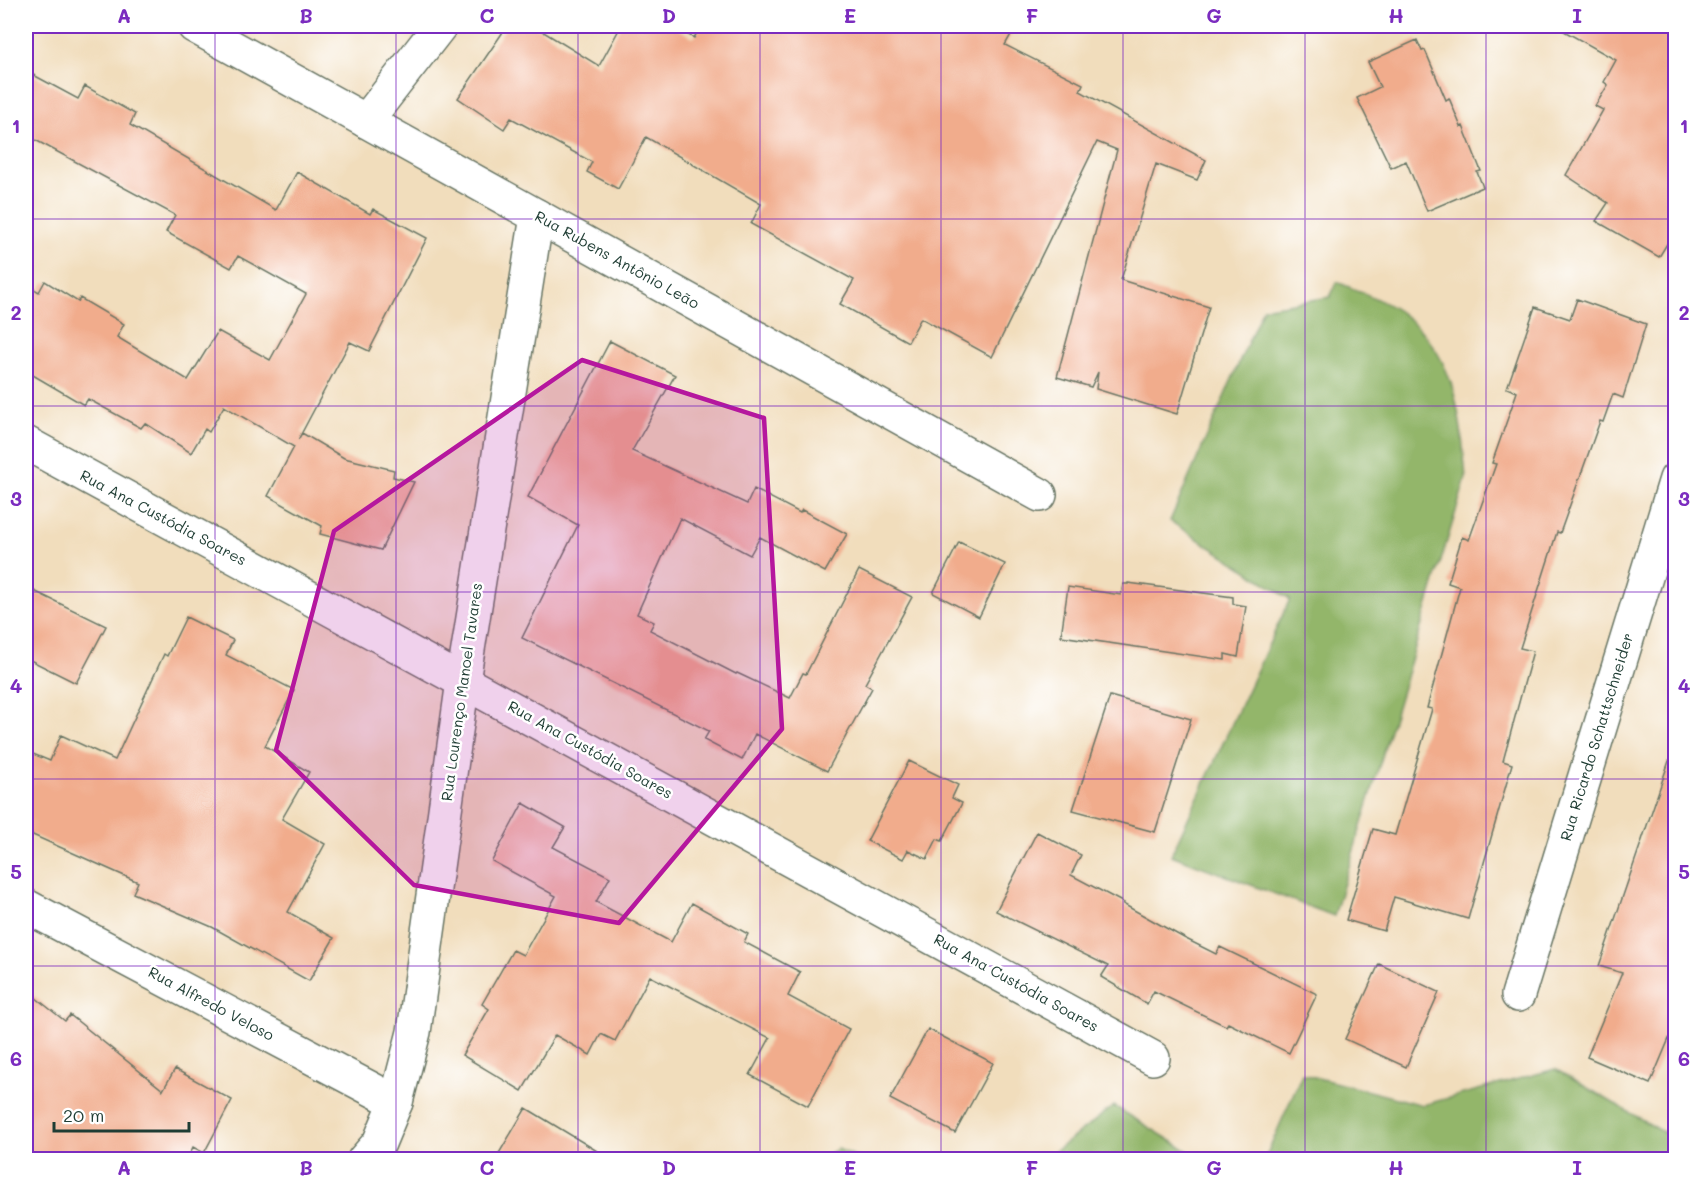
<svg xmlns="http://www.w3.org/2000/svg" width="1701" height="1185" viewBox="0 0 1701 1185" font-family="Mali,sans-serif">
  <rect width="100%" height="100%" fill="#fff"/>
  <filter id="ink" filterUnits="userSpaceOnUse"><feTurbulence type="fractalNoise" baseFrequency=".0167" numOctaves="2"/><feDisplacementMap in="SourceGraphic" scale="12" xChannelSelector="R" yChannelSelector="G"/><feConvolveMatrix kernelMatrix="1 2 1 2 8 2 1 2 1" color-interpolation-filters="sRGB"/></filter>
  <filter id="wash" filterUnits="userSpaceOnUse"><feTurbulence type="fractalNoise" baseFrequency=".008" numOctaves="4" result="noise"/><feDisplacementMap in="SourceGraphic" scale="24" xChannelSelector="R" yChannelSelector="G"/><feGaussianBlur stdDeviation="1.35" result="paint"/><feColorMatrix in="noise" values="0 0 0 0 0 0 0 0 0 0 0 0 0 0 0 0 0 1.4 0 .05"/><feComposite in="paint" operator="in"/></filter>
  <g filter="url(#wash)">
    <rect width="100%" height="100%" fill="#f1ddbc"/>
    <path fill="#93b66b" stroke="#597a50" stroke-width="1.5" d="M1337,282c21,9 45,17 63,30 57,41 60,103 66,166l-132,438 -163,-61 119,-256 -120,-78 93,-213 67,-11z
      M1555,1069l120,70v20h-410l37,-85 121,31z
      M1114,1106l87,53h-156z
      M838,1149l24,10h-44z"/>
    <g id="blocks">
      <path fill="#f1ac8c" d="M507,26h27l65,40 22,-40h51l22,12 7,-12h315l-11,19 78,39 -3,7 126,69 -9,20 -41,-16 -35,116 88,27 -32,107 -81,-25 2,-17 -7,15 -34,-10 60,-227 -20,-8 -105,215 -71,-39 -13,24 -68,-38 14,-24 -103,-56 10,-20 -115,-67 -28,52 -31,-17 5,-10 -81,-44 -7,11 -46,-31z
        M1555,26h121v203l-17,28 -63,-36 12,-18 -42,-28 37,-65 -8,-4 13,-21 -4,-3 12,-22z
        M1417,40l5,11 3,-1 21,50 3,-2 12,29 2,-1 18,45 -4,1 6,15 -56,24 -21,-50 -15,7 -34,-70 23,-11 -12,-25z
        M26,71l52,28 7,-13 50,28 -5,11 146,85 21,-38 73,42 3,-5 54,29 -58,113 -19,-9 -52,98 4,-7 42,25 50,12 -1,7 21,5 -33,68 -61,-16 2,-8 -54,-30 26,-49 -70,-41 -15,26 -4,-3 -14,24 -46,-30 -4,5 -53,-29 -4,6 -58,-34v-87l13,8 6,-11 33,21 2,-4 44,26 -7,13 71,43 30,-49 52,29 36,-66 -68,-38 -7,12 -65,-36 9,-17 -149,-80z
        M1577,299l69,25 -23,74 -10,-4 -10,28 -3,-1 -40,112 -3,-1 -37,116 13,3 -30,110 9,3 -44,155 -74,-22 -10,34 -38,-11 27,-91 22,6 37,-126 -5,-1 33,-121 -12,-4 14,-46 7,3 27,-76 -4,-1 25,-71 -10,-4 28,-81 35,12z
        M610,341l65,34 -43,76 115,53 7,-15 46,24 2,-3 45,24 -22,38 -65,-35 -10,18 -70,-37 -43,96 17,8 -4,8 86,44 1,-1 53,25 13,-25 3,1 53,-104 53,27 -47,87 7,4 -45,83 -72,-37 -13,26 -38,-20 5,-9 -187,-93 56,-113 -50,-28z
        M959,542l46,22 -26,53 -46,-24z
        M1128,583l105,14v7l13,2 -8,51 -13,-3v6l-164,-24 7,-49 53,8 2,-11h5z
        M26,587l80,39 -30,57 -50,-25z
        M186,617l47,23 -7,15 68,35 -29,56 44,26 -27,47 43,25 -37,68 46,26 -25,43 -97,-54 -79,-34 5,-11 -112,-50v-81l24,10 11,-26 54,25 49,-106 3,2z
        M1110,696l81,23 -36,113 -82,-22z
        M909,761l49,24 -6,13 10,5 -20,38 -5,-2 -10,20 -19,-9 -5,9 -36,-18z
        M1669,761l7,1v260l-26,62 -63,-27 35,-84 -23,-7z
        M523,803l42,24 -12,20 57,30 -14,25 75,40 21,-39 56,31 -4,8 56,30 -12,24 61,33 -41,77 -58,-31 20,-37 -120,-62 -35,65 -14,-7 -11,21 -35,-20 -33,56 -60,-36 27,-46 -7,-5 31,-54 10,5 33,-59 -64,-35z
        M1037,832l44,23 -10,20 53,28 -1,1 61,34 32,16 4,-7 97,47 -28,59 -61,-30 -2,3 -72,-35 -7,13 -46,-27 7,-11 -112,-55z
        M1379,964l60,28 -33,75 -61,-28z
        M26,990l39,31 5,-6 93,75 12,-21 57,31 -28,53 -11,-6 -6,13h-161z
        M928,1029l65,34 -38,70 -65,-34z
        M526,1108l86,52h-117z"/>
    </g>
  </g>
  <g filter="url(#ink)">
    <use href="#blocks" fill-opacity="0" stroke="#687564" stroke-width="1.5"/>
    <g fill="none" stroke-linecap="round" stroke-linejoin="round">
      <defs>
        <path id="minor" d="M194,26l172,95
          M537,216l503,279
          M26,443l1127,615
          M26,906l370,196
          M1518,995l158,-516"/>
        <path id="tertiary" d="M364,1160l15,-17 17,-41 18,-70 49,-351 74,-465 -171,-95 74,-95"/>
      </defs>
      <use href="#minor" stroke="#687564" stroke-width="36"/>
      <use href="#tertiary" stroke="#687564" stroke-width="36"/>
      <use href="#minor" stroke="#fff" stroke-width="33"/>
      <use href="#tertiary" stroke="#fff" stroke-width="33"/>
    </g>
  </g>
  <path fill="#b5179e" fill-opacity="0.2" stroke="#b5179e" stroke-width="4.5" stroke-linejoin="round" d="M582,360l182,58 18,311 -163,194 -205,-38 -138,-135 58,-219z"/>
  <path fill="none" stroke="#7b2cbf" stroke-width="1.5" stroke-opacity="0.55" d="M215,26v1134M396,26v1134M578,26v1134M760,26v1134M941,26v1134M1123,26v1134M1305,26v1134M1486,26v1134M26,219h1650M26,406h1650M26,592h1650M26,779h1650M26,966h1650"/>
  <g text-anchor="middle" stroke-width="5" stroke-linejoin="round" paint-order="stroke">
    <g font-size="15" fill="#1f3d34" stroke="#fff">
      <text transform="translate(617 260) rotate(29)" y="5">Rua Rubens Antônio Leão</text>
      <text transform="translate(163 518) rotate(28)" y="5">Rua Ana Custódia Soares</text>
      <text transform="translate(462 692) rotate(-82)" y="5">Rua Lourenço Manoel Tavares</text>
      <text transform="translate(1597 737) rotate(-73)" y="5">Rua Ricardo Schattschneider</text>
      <text transform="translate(590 750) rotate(29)" y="5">Rua Ana Custódia Soares</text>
      <text transform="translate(1016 983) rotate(29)" y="5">Rua Ana Custódia Soares</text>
      <text transform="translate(211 1004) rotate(28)" y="5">Rua Alfredo Veloso</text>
    </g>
  </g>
  <rect width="1701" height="1185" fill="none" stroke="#fff" stroke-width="66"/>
  <path d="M54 1122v9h135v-9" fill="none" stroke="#1f3d34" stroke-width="3"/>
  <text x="63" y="1122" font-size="18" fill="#1f3d34" stroke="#ffffff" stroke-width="4.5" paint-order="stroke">20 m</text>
  <rect x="33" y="33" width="1635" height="1119" fill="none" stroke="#7b2cbf" stroke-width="2"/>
  <g font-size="20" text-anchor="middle" font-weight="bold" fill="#7b2cbf">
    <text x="124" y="23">A</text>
    <text x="306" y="23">B</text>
    <text x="487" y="23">C</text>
    <text x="669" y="23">D</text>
    <text x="850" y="23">E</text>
    <text x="1032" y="23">F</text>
    <text x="1214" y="23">G</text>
    <text x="1396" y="23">H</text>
    <text x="1577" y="23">I</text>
    <text x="16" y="133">1</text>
    <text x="1684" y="133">1</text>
    <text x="16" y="320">2</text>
    <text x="1684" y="320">2</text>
    <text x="16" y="506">3</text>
    <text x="1684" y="506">3</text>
    <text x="16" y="693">4</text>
    <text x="1684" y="693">4</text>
    <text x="16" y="879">5</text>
    <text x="1684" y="879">5</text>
    <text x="16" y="1066">6</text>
    <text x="1684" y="1066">6</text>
    <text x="124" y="1175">A</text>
    <text x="306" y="1175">B</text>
    <text x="487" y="1175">C</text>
    <text x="669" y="1175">D</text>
    <text x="850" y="1175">E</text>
    <text x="1032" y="1175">F</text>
    <text x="1214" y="1175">G</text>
    <text x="1396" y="1175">H</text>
    <text x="1577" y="1175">I</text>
  </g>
</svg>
